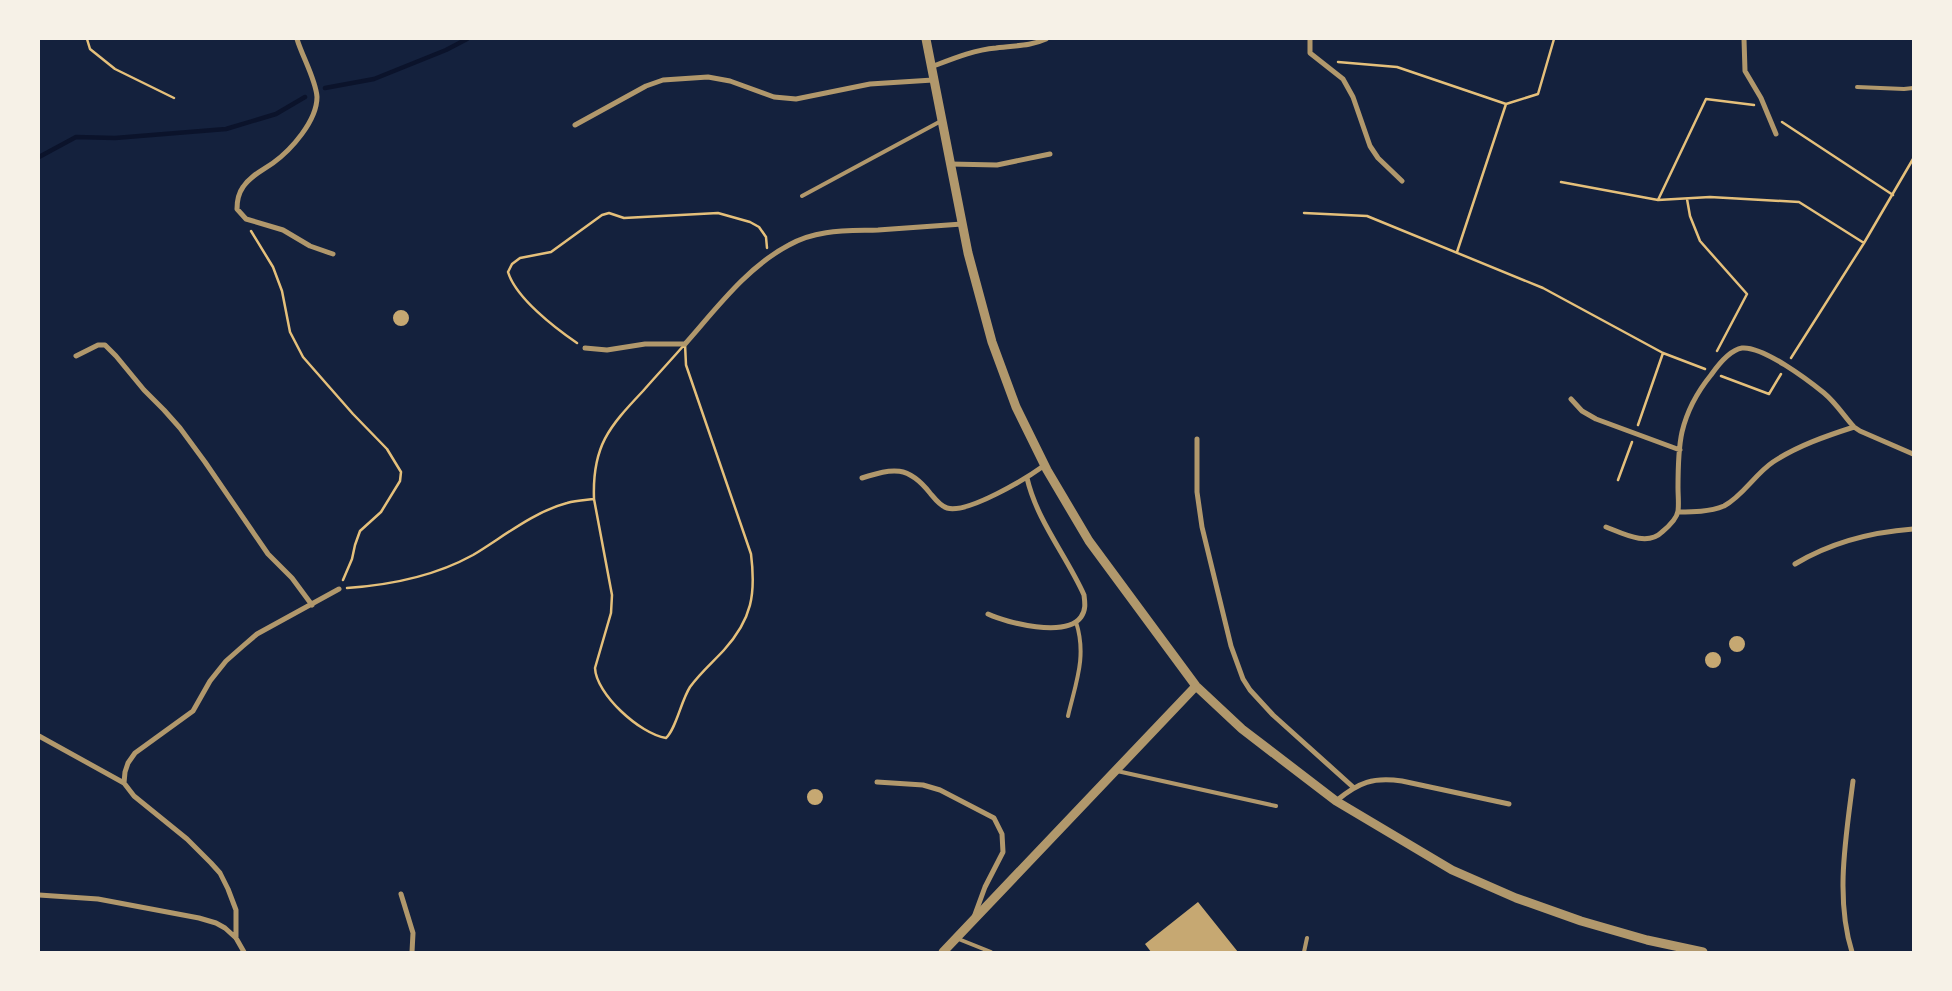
<svg xmlns="http://www.w3.org/2000/svg" width="1952" height="991" viewBox="0 0 1952 991" font-family="Lato,sans-serif">
  <rect width="100%" height="100%" fill="#14213d"/>
  <g fill="none" stroke-linecap="round" stroke-linejoin="round">
    <path stroke="#0b132b" stroke-width="4.5" d="M325,88l49,-9 72,-29 21,-11
      M39,157l37,-20 39,1 111,-9 50,-15 29,-17"/>
  </g>
  <path fill="#c6a872" d="M393 318a8 8 0 1 1 16 0a8 8 0 1 1-16 0Z
    M1729 644a8 8 0 1 1 16 0a8 8 0 1 1-16 0Z
    M1705 660a8 8 0 1 1 16 0a8 8 0 1 1-16 0Z
    M807 797a8 8 0 1 1 16 0a8 8 0 1 1-16 0Z
    M1198,902l40,50h-87l-6,-8z"/>
  <g fill="none" stroke-linecap="round" stroke-linejoin="round">
    <path stroke="#e5c07b" stroke-width="2.5" d="M87,39l3,10 25,20 59,29
      M1338,62l59,5 109,37 32,-10 16,-55
      M1782,122l111,73
      M1561,182l97,18 52,-3 89,5 65,41
      M1687,199l3,17 10,25 47,53 -30,57
      M1658,200l48,-101 48,6
      M1304,213l63,3 176,72 120,65 42,16
      M251,231l22,36 9,24 8,41 13,25 50,57 34,35 14,23 -1,9 -19,31 -21,19 -5,14 -3,14 -9,21
      M1457,252l49,-148
      M577,343c-22,-15 -61,-45 -69,-71l4,-8 8,-6 31,-6 51,-37 7,-2 15,5 94,-5 32,9 9,5 7,10 1,11
      M685,344l1,21 65,189c5,40 1,65 -27,96 -11,12 -24,23 -34,37 -9,14 -14,42 -24,51 -26,-4 -70,-44 -71,-70l16,-55 1,-18 -18,-96c-2,-53 15,-72 49,-108 14,-16 28,-31 42,-47z
      M1791,358l73,-115 49,-84
      M1721,376l48,18 12,-20
      M1638,425l25,-72
      M1618,480l14,-38
      M347,588c44,-3 88,-12 126,-33 30,-18 60,-43 94,-52 9,-3 19,-3 27,-4"/>
    <path stroke="#b1986c" stroke-width="4" d="M1857,87l47,2 9,-1
      M802,196l139,-75
      M1068,716c8,-34 19,-60 8,-94
      M1117,771l159,35
      M956,938l35,14
      M1304,952l3,-14"/>
    <path stroke="#b1986c" stroke-width="5" d="M297,39c5,17 19,41 20,58 0,24 -26,53 -44,66 -10,7 -23,13 -30,24 -5,7 -6,14 -6,22l9,10 37,11 27,16 23,8
      M1310,39v14l33,26 10,18 17,49 8,12 24,23
      M1744,39l1,32 16,27 15,36
      M931,67c21,-8 42,-17 65,-19 19,-3 32,-1 50,-9
      M575,125l71,-39 17,-6 45,-3 22,4 44,16 22,2 74,-15 63,-4
      M950,164l47,1 53,-11
      M585,348l22,2 38,-6h40c31,-35 62,-77 104,-99 28,-16 58,-14 89,-15 28,-2 56,-4 84,-6
      M76,356l22,-11h7l11,11 28,34 20,20 16,18 25,34 63,92 24,24 20,27
      M1571,399l11,12 14,8 84,31
      M1197,439v53l5,35 29,119 12,33 7,11 23,25 80,72
      M862,478c31,-10 46,-13 68,15 5,6 10,13 17,15 21,6 80,-30 98,-43
      M1678,512c15,0 31,0 46,-6 19,-10 31,-32 49,-44 24,-16 53,-26 81,-35
      M1606,527c16,6 41,20 56,5 6,-5 15,-14 16,-21 1,-7 0,-16 0,-23 0,-18 0,-38 4,-56 5,-21 16,-41 29,-57 7,-10 19,-25 31,-27 21,-2 66,32 82,45 12,10 20,23 30,34l6,4 53,23
      M1795,564c35,-21 78,-32 118,-35
      M988,614c19,9 78,24 93,3 5,-7 4,-14 3,-22 -18,-40 -47,-74 -57,-117
      M39,736l85,47 10,13 53,43 24,24 9,10 8,16 8,21v28
      M877,782l46,3 17,5 54,28 8,16 1,18 -18,35 -11,30
      M124,783l1,-11 3,-9 7,-10 58,-42 17,-30 16,-20 17,-15 14,-12 82,-45
      M1336,801c23,-19 37,-24 66,-20l107,23
      M401,894l12,39 -1,19
      M39,895l59,4 101,19 17,5 9,5 11,10 8,14
      M1852,952c-17,-54 -6,-115 1,-171"/>
    <path stroke="#b1986c" stroke-width="9" d="M926,39l42,214 24,89 24,65 31,63 42,71 107,145 46,43 94,72 116,69 64,28 65,23 66,19 56,12
      M943,952l253,-266"/>
  </g>
  <rect width="1952" height="991" fill="none" stroke="#f6f1e7" stroke-width="80"/>
</svg>
